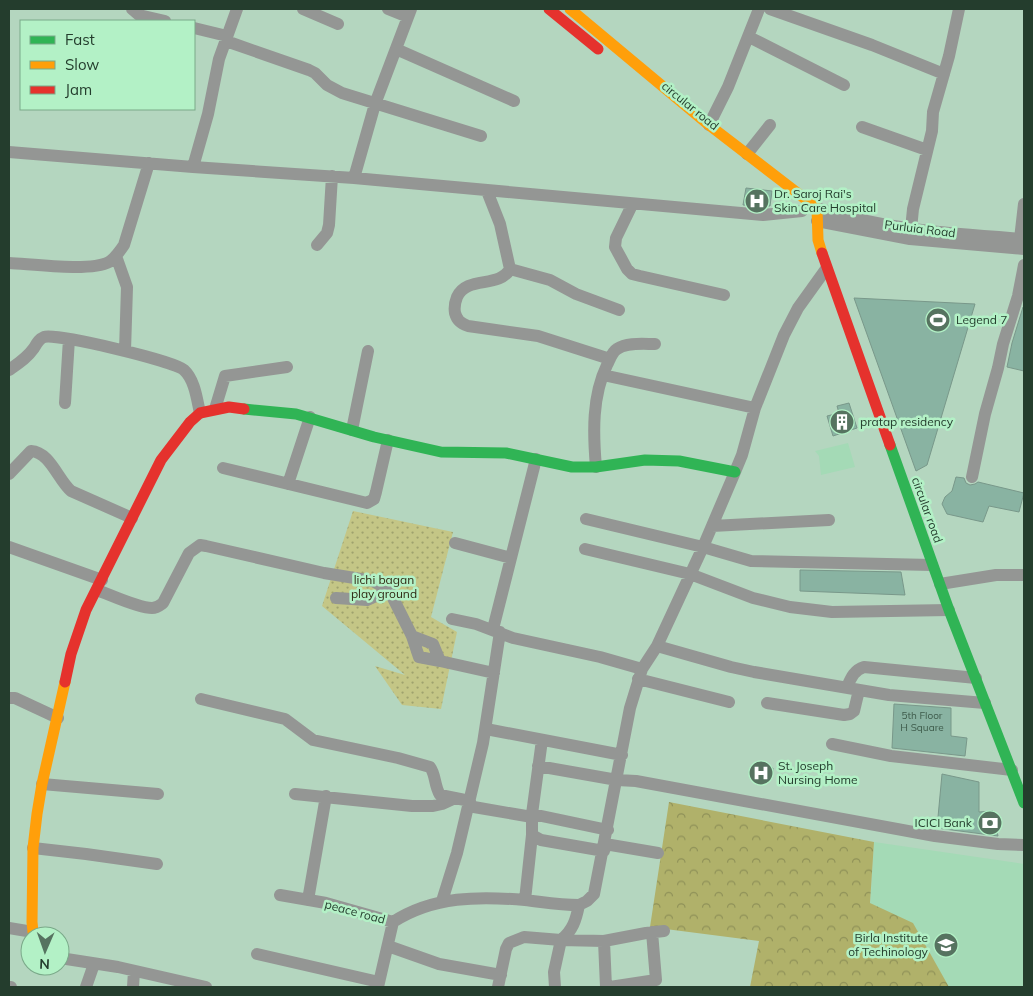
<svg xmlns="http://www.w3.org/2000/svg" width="1033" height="996" viewBox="0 0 1033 996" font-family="Mulish,sans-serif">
  <defs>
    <pattern id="forest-crowns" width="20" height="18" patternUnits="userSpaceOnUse" patternTransform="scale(1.25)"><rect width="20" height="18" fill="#b0b16a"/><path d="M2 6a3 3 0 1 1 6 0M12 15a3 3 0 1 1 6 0" fill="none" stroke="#8f9158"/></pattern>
    <pattern id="park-dots" width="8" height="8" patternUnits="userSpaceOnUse" patternTransform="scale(1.25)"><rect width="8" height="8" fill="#c4c686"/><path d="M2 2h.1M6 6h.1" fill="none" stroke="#9fa26e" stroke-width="1.8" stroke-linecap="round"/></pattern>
  </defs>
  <rect width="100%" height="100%" fill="#b4d6bf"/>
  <path fill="#a4dab6" d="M848,443l7,24 -34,8 -2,-19 -4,-5z
    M874,842l150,22v123h-159z"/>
  <path fill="url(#forest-crowns)" d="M669,802l205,40 -4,61 43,20 36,64h-199l9,-46 -109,-14z"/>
  <path fill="url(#park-dots)" d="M353,511l100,21 -22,85 26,15 -16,77 -39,-4 -27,-39 30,9 -83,-69z"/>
  <path fill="#89b3a2" stroke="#79988a" d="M746,188l26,3 -2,15 -27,-1z
    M854,298l121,6 -48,161 -11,6z
    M1023,307h1v64l-17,-4 5,-24z
    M849,403l8,25 -24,8 -6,-20 12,-3 -2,-7z
    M956,477l8,1 2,5 4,2 5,-1 3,-2 46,11 -5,19 -30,-6 -6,16 -36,-8 -5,-10 3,-7 7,-6z
    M800,570l101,2 4,23 -105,-4z
    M894,704l57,4v28l16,2 -2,18 -73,-8z
    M759,767l14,1 -1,10 -14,-1z
    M942,774l37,8v30l14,-1 5,25 -61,-8z"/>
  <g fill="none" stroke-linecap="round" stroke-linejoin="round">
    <path stroke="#949694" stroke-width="12" d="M132,9l7,6 26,6
      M303,9l35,15
      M388,9l20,8
      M770,9l102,36 72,29
      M194,28l33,8
      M749,37l95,48
      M226,41l83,29 6,3 12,12 15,8 139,43
      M396,49l118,52
      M709,125l19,-38 31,-78
      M862,127l65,23
      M9,152l184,15 161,11 21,-74 36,-95
      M747,154l23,-29
      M193,167l15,-53 11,-55 18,-50
      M354,178l409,37 39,-4
      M487,191l13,33 10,45c-11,20 -43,6 -53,28 -2,5 -3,10 -2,16 2,7 5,10 13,13l70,10 72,23
      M632,205l-16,33 -1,9 12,22 5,5 8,2 84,19
      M817,208c68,22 136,26 207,31
      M817,221l93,18 114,10
      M910,239l3,-30 19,-78 1,-19 16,-56 10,-47
      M1020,239l4,-35
      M317,245l10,-12 2,-8 3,-49
      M116,256l11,31 -2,64
      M9,263c22,1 82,9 100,-1 6,-4 11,-11 15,-17l25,-82
      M510,269l40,11 26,14 43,16
      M9,370c10,-7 18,-12 25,-22 3,-5 5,-9 10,-11 13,-4 130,24 140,33 11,10 13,30 16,43
      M603,375l152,33
      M65,403l4,-64
      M215,409l10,-33 62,-9
      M352,430l16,-79
      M596,467c-3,-34 -4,-71 11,-102 3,-6 5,-13 10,-16 10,-7 27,-5 38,-5
      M223,468l144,35 7,-4 2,-7 12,-52
      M9,474l22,-23c19,1 27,29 40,40l61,27
      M972,477l13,-63 13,-46 5,-24 15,-48 6,-31
      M288,484l22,-67
      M586,519l117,28 48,14 181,4
      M712,526l117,-6
      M455,543l56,15
      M9,547l93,33
      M585,549l105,25 63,24 37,9 42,5 117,-2
      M940,584l56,-9h28
      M97,590c14,5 41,18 55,18 5,0 7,-2 11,-5l26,-50 11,-8 6,1 118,27 49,8 16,9 23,46 21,8 7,17 54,12
      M336,598l31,2 22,-10
      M452,619l24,5 37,14 87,19 42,12
      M493,629l43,-170
      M412,636l7,21 21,4
      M657,646l74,21 23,5 135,23 96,8
      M638,679l91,23
      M847,687c4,-9 7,-17 17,-20l112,11
      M9,698h6l43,20
      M201,699l84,20 28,21 85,18 32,9c6,8 4,18 10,28l30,6
      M767,703l77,12 6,-1 4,-3 5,-21
      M486,729l136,26
      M542,740l-10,74v21l9,5 63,11
      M832,744l59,12 121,14
      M538,766l79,14 19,1 299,55 63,8 26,1
      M42,784l116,10
      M295,794l117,12h21l9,-2 13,-6
      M468,806l64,11
      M532,814l76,16
      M605,844l53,9
      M33,848l53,6 71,10
      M280,895l46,8 67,19 -15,65
      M308,900l18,-104
      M525,900l7,-65
      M442,901l15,-48 26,-110 17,-111
      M393,922c40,-26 86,-26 132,-22 18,2 35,5 54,5l8,-4 7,-7 36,-186 12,-39 15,-23 46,-99 32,-75 7,-17 13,-47 29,-73 14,-27 28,-39
      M9,928l24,4
      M604,941l2,46
      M388,946l51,18 62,11
      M257,954l122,28
      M60,958l58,9 88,20
      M9,987h2
      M86,987l8,-23
      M133,987l1,-16
      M498,987l8,-38 3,-6 15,-6 37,3c12,-10 15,-20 18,-35
      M555,987l-1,-15 7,-32 43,1 42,-8 18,-2
      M610,987l46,-7 -4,-48"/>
    <path stroke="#30b455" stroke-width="11" d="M244,409l52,5 78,23 67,15 65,1 66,14h24l49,-7 34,1 56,11
      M890,445l59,165 75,193"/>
    <path stroke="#ff9f0a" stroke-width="11" d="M570,9l139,116 108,83 1,32 4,13
      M36,936l-3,-4 -1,-10 1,-74 4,-34 5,-30 23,-102"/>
    <path stroke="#e5322d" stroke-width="11" d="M549,9l49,40
      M822,253l68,192
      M65,682l6,-28 15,-44 75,-150 29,-38 10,-9 29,-6 15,2"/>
  </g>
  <defs>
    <symbol id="hospital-disc" viewBox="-11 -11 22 22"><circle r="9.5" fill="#567360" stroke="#b3f1c6"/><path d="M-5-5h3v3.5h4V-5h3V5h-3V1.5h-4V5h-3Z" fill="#fff"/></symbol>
    <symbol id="stadium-disc" viewBox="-11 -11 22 22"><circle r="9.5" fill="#567360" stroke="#b3f1c6"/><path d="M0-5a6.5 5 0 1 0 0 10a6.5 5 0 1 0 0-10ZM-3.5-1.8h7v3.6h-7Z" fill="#fff"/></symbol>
    <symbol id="building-disc" viewBox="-11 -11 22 22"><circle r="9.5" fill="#567360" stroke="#b3f1c6"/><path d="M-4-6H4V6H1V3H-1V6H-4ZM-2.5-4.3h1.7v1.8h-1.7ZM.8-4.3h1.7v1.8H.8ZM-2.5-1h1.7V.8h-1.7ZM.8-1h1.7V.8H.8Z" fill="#fff"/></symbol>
    <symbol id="bank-disc" viewBox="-11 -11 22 22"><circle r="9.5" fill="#567360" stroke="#b3f1c6"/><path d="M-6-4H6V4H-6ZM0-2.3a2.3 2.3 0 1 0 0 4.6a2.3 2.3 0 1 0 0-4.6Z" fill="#fff"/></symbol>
    <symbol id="university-disc" viewBox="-11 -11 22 22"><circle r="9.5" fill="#567360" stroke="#b3f1c6"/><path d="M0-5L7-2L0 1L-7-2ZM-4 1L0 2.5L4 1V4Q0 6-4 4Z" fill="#fff"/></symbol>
  </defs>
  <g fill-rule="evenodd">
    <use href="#hospital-disc" x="743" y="187" width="28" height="28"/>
    <use href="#stadium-disc" x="924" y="306" width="28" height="28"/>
    <use href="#building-disc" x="828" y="408" width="28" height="28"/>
    <use href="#hospital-disc" x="747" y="759" width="28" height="28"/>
    <use href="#bank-disc" x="976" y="809" width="28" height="28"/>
    <use href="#university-disc" x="932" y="931" width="28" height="28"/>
  </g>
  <g text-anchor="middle" stroke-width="5" stroke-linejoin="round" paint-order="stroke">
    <g font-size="10" fill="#3d5a4a">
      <text x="922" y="719">5th Floor<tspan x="922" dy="12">H Square</tspan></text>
    </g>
    <g font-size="12" fill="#243d2d" stroke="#b3f1c6">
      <text transform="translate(690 106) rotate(39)" y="4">circular road</text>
      <text transform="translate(920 229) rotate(7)" y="4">Purluia Road</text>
      <text transform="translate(927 510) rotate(70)" y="4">circular road</text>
      <text transform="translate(355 912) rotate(15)" y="4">peace road</text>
    </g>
    <g font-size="12" fill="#243d2d" stroke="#b3f1c6" text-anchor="start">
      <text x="774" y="198">Dr. Saroj Rai's<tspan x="774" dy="14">Skin Care Hospital</tspan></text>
      <text x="956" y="324">Legend 7</text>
      <text x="860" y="426">pratap residency</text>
      <text x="778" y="770">St. Joseph<tspan x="778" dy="14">Nursing Home</tspan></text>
      <text x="972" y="827" text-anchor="end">ICICI Bank</text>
      <text x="928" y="942" text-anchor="end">Birla Institute<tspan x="928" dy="14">of Techinology</tspan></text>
    </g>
    <g font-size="12" fill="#302a14" stroke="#b3f1c6">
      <text x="384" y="584">lichi bagan<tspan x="384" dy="14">play ground</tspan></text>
    </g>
  </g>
  <rect width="1033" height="996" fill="none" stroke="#243d2d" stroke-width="20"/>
  <rect x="20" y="20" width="175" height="90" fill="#b3f1c6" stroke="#7aa989"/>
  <rect x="30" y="36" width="25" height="8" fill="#30b455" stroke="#7aa989"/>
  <text x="65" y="45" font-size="15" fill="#243d2d">Fast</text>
  <rect x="30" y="61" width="25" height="8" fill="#ff9f0a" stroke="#7aa989"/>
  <text x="65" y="70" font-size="15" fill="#243d2d">Slow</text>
  <rect x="30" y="86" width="25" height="8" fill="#e5322d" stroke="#7aa989"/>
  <text x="65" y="95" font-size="15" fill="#243d2d">Jam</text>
  <g transform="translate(45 951) rotate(182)"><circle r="24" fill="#b3f1c6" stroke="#7aa989"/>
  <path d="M0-4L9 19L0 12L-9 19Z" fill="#567360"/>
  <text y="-8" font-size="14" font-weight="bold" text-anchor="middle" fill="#243d2d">N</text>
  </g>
</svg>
